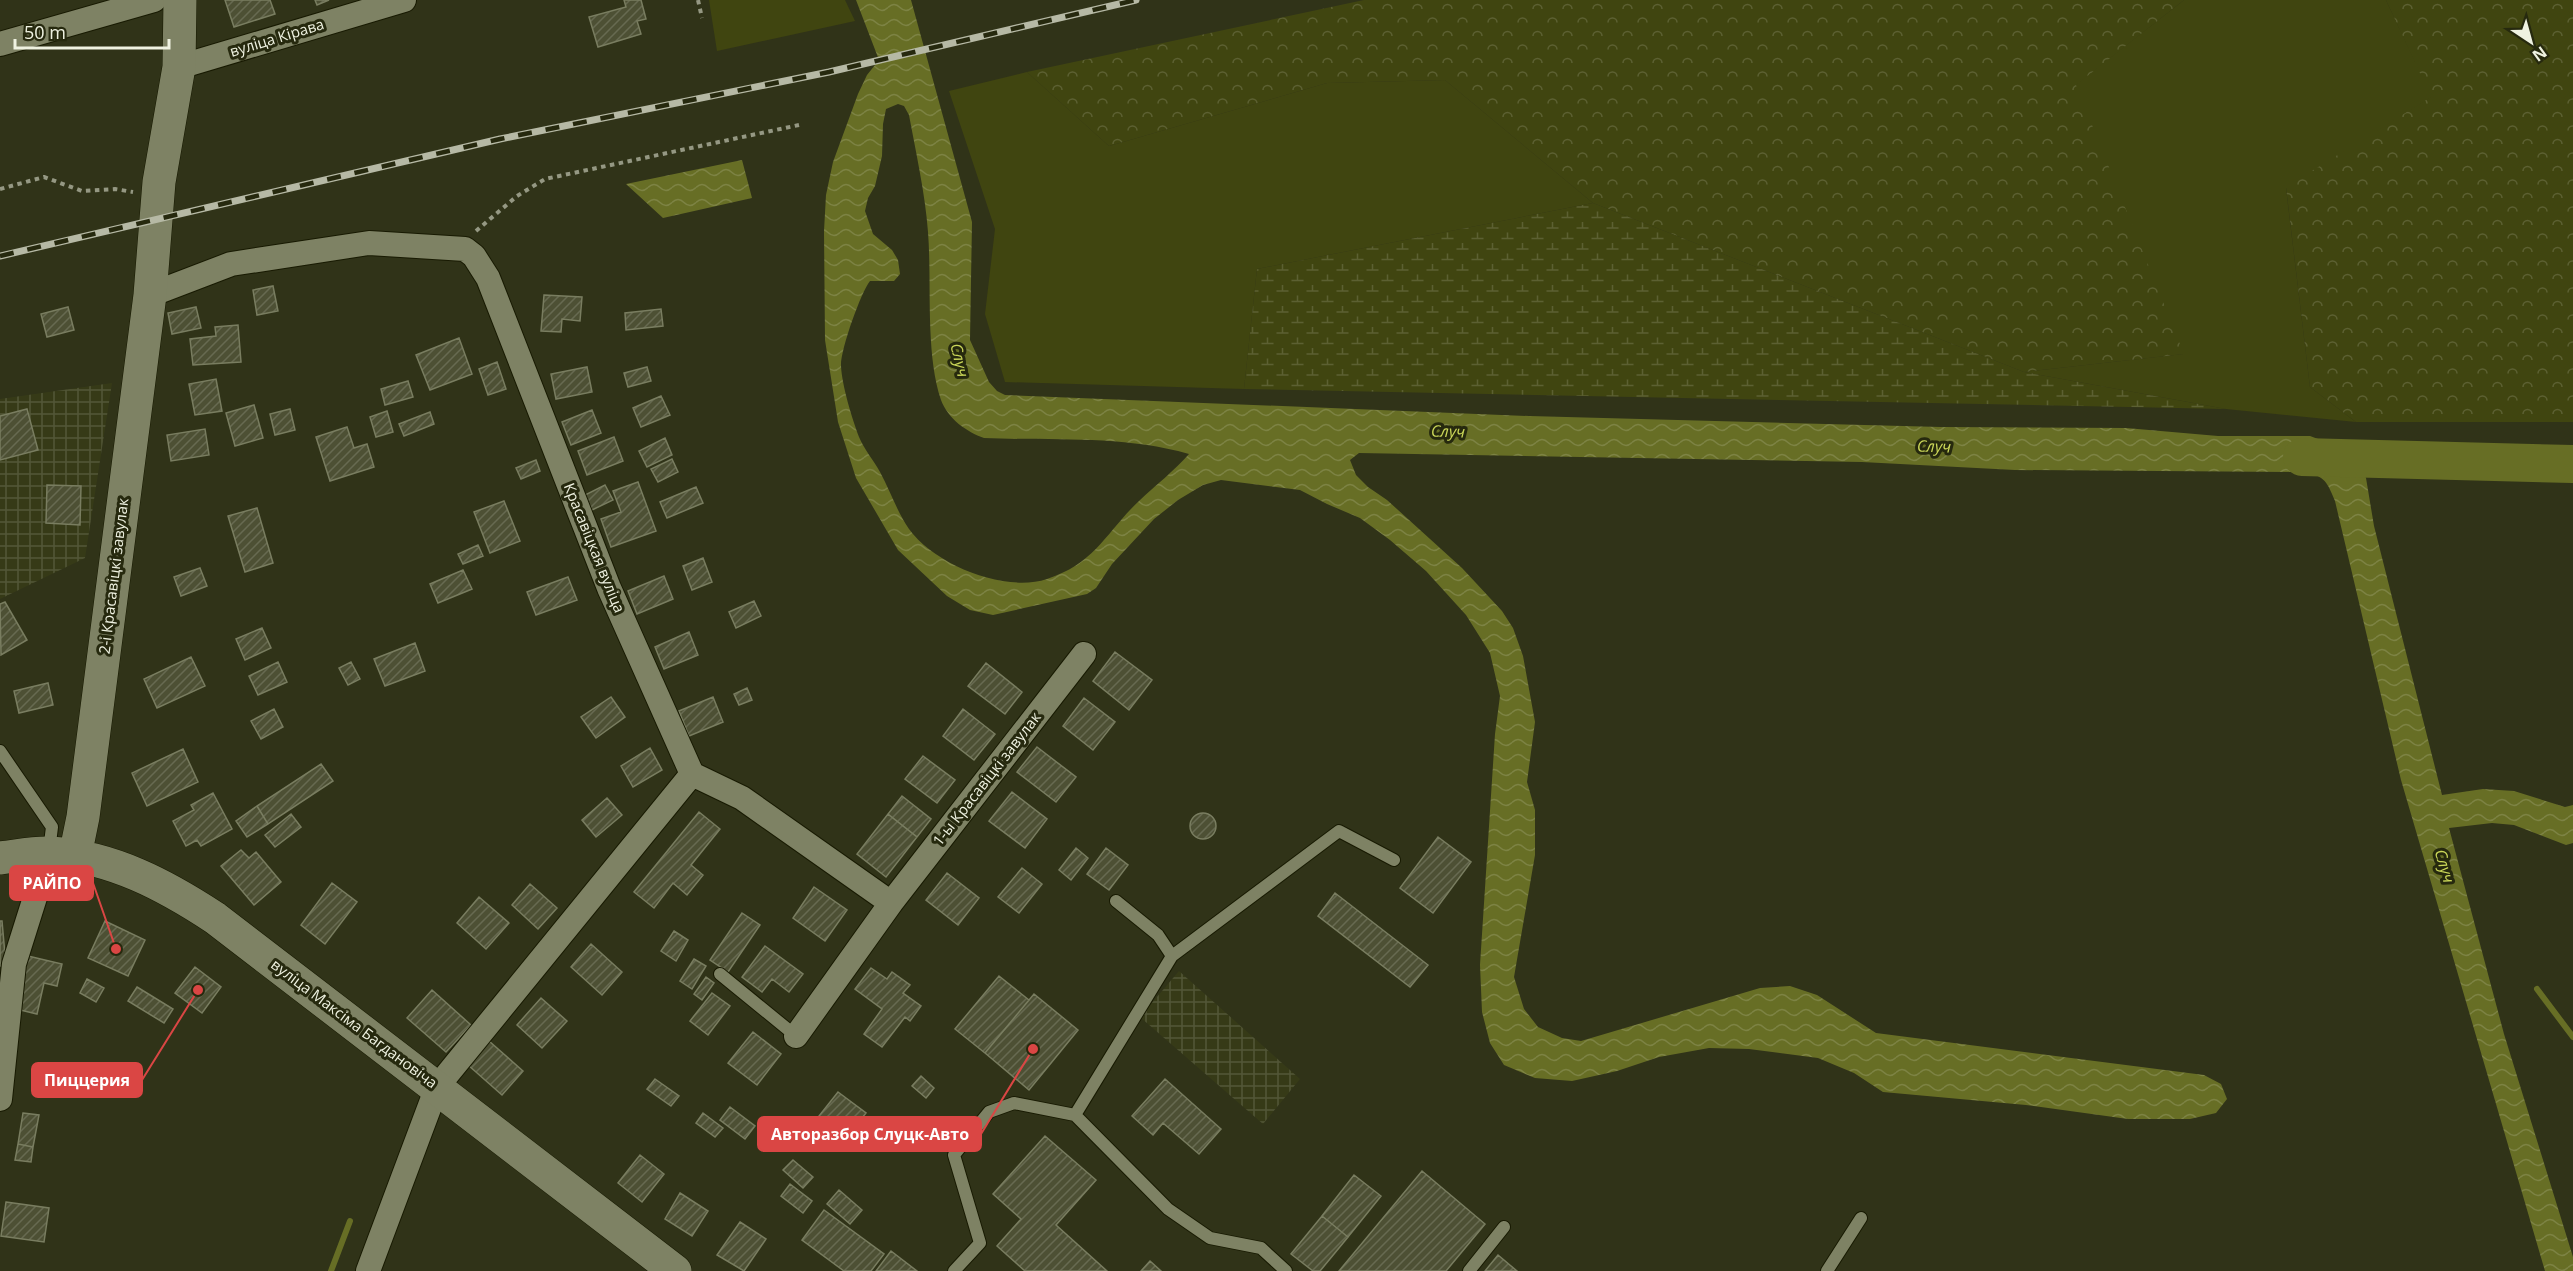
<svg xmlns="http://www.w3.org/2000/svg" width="2573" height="1271" viewBox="0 0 2573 1271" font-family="'Open Sans',sans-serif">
  <defs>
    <pattern id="industrial-grid" width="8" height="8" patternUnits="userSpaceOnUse" patternTransform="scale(1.5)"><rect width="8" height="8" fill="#363a17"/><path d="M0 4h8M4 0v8" fill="none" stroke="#535738"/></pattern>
    <pattern id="forest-crowns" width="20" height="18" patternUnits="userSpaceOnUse" patternTransform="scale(1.5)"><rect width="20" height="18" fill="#404510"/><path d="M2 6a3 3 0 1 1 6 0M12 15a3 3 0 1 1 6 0" fill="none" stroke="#5c6032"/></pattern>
    <pattern id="wetland-marsh" width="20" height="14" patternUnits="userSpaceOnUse" patternTransform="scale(1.5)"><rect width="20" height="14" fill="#404510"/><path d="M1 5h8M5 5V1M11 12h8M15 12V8" fill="none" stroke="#5c6032"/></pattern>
    <pattern id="water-waves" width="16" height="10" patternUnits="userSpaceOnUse" patternTransform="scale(1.5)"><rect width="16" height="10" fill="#676e25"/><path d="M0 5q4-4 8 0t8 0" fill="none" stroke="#7d8344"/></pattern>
    <pattern id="building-hatch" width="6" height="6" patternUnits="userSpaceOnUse" patternTransform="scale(1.5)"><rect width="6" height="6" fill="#4d5034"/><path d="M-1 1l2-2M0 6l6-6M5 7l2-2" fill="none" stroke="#676a51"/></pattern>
  </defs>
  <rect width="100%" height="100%" fill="#303318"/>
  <path fill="url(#industrial-grid)" d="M112,383l-27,175 -85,41v-200z
    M1179,971l121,108 -37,45 -123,-107z"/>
  <path fill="#404510" d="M709,0h136l10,21 -138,30z
    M2184,0h202l46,97 -146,91 24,199 46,35 -130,-13 -202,-37 159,-18 -108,-269z
    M1027,72l82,74 218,-63 118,-3 148,123 -336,66 -13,120 -239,-7 -20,-68 10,-85 -46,-138z"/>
  <path fill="url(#forest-crowns)" d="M1364,0h820l-108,85 108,269 -160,18 -431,-169 -148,-123 -118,3 -218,63 -82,-74z
    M2386,0h187v422h-217l-46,-35 -24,-200 145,-90z"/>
  <path fill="url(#wetland-marsh)" d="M1593,203l431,169 202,37 -982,-20 13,-120z"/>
  <path fill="url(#water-waves)" fill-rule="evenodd" d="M856,0h55l61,222 -2,118 19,42 8,9 8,4 524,21 412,11 185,1 92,8h92l40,15 16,27 8,48 68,269 41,-6 31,2 51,16 8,-2v38l-7,2 -52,-20 -22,-2 -43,5 55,206 69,223v14h-28l-144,-491 -66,-279c-9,-22 -11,-26 -36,-29l-284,-2 -153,-8 -503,-9 -9,7 6,15 12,12 19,13 75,68 40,43 11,17 10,28 12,66 -8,60 8,28v45l-21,122 10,32 14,18 24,11 19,3 179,-53 30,-2 27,9 59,38 328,42 17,9 6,15 -11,14 -26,6h-62l-102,-14 -143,-13 -29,-19 -36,-15 -69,-9 -40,-1 -50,9 -42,14 -45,10 -37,-3 -31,-13 -14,-22 -8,-31 -2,-47 15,-231 5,-38 -10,-43 -24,-38 -40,-44 -36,-31 -30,-22 -33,-14 -27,-14 -79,-10 -18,5 -25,15 -24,19 -42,45 -16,24 -9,6 -94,21 -23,-5 -23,-14 -49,-46 -42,-72 -18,-56 -13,-82 -1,-109 2,-36 7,-33 25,-68 9,-19 12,-15zM898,104l6,2 5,9c7,38 16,78 19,117 4,51 -3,120 13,168 7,19 26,32 43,38 70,3 137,-3 205,16 -15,17 -33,31 -50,47 -33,31 -43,62 -92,78 -42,14 -112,-14 -138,-50 -12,-17 -19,-39 -29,-57 -6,-11 -16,-23 -21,-35 -7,-19 -17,-51 -18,-71 -1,-15 20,-74 29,-85h24l6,-7 -2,-14 -6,-10 -19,-16 -8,-23 3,-13 7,-12 7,-30 1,-32 3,-15z
    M742,160l10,38 -89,20 -37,-34z"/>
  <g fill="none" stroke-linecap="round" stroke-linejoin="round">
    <path stroke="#676e25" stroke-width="6" d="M2537,989l36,48
      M331,1271l19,-50"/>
    <path stroke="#676e25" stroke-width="38" d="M2302,457l271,7"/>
  </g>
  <path fill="url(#building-hatch)" stroke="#797d60" stroke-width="1.5" d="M225,0h45l5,14 -41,13z
    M315,0h14l-12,5z
    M624,0h17l5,19 -9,2 4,13 -43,13 -9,-30 37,-10z
    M273,286l5,25 -21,4 -4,-25z
    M544,295l38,2 -2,24 -18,-2 -1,13 -20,-1z
    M68,307l6,23 -27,7 -6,-23z
    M196,307l5,21 -29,6 -4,-21z
    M661,309l2,17 -37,4 -1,-17z
    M238,325l3,37 -48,3 -3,-26 26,-3 -1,-9z
    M459,338l13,36 -42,16 -14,-35z
    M497,362l9,27 -18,6 -9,-26z
    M587,367l5,25 -36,7 -5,-25z
    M647,367l4,14 -23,6 -4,-14z
    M216,379l6,32 -27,4 -6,-31z
    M408,381l5,16 -28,8 -4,-16z
    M661,396l9,19 -29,12 -8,-19z
    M254,405l9,33 -28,8 -9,-33z
    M27,409l11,41 -38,10v-44z
    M290,409l5,21 -20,5 -5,-21z
    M592,410l9,23 -30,12 -9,-23z
    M387,411l6,21 -17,5 -6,-20z
    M430,412l4,12 -30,12 -5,-12z
    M347,427l7,21 13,-4 7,23 -44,14 -14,-44z
    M205,429l4,26 -38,6 -4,-26z
    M614,437l9,24 -36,14 -9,-24z
    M665,438l7,17 -25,12 -8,-16z
    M672,459l6,13 -20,10 -7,-13z
    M536,460l4,11 -19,8 -5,-11z
    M638,482l18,49 -45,16 -10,-28 20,-7 -8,-21z
    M47,485l34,1 -1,39 -34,-2z
    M605,485l8,15 -21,10 -7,-15z
    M696,487l7,16 -36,15 -7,-16z
    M504,501l16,40 -30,12 -16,-41z
    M257,508l16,55 -28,9 -17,-56z
    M478,545l5,11 -20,8 -5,-10z
    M703,558l9,24 -20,8 -9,-24z
    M200,568l7,18 -26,10 -7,-19z
    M463,570l9,19 -34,14 -8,-19z
    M664,576l9,23 -36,15 -9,-23z
    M568,577l9,23 -41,15 -9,-23z
    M754,601l7,15 -25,12 -7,-16z
    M5,602l22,38 -26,15 -1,-51z
    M262,628l9,20 -26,12 -9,-21z
    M689,632l9,23 -34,14 -9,-22z
    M415,643l10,28 -40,15 -11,-27z
    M1115,652l37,28 -23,30 -36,-29z
    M191,657l14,29 -48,22 -13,-29z
    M278,662l9,20 -29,13 -9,-19z
    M351,662l9,17 -12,6 -9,-17z
    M986,663l36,29 -17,22 -37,-28z
    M48,683l5,22 -34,8 -5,-22z
    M747,688l5,12 -13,5 -5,-11z
    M611,697l14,20 -29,21 -15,-21z
    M713,697l10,25 -34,14 -10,-25z
    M1084,698l31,24 -22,28 -30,-24z
    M274,709l9,18 -22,12 -10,-18z
    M963,709l32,25 -21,26 -31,-24z
    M1037,747l39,30 -20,25 -39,-30z
    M650,748l12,22 -29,17 -12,-21z
    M183,749l15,33 -51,24 -15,-33z
    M923,756l32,24 -18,23 -32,-24z
    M321,764l12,17 -65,43 -11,-18z
    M1012,792l35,27 -22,29 -36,-27z
    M213,793l19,36 -31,17 -4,-6 -11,6 -13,-25 21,-11 -3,-5z
    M902,796l29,23 -14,18 -29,-23z
    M607,798l15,17 -26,22 -14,-17z
    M257,806l11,18 -21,13 -11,-16z
    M699,812l21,17 -29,36 12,10 -16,20 -14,-12 -19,25 -20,-16z
    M1190 826a13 13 0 1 1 26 0a13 13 0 1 1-26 0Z
    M291,814l10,13 -26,20 -10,-12z
    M888,814l29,23 -31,40 -29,-23z
    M1438,837l33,25 -38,51 -33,-25z
    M1076,848l12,10 -17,22 -12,-10z
    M1106,848l22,17 -19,25 -22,-16z
    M241,850l8,8 7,-6 25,30 -27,23 -33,-39z
    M1022,868l20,16 -23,29 -21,-16z
    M947,873l32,25 -21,27 -32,-25z
    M332,883l25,19 -32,42 -24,-19z
    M530,884l27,24 -19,21 -26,-24z
    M814,887l33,23 -22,31 -32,-23z
    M1335,893l93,72 -18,22 -92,-71z
    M479,897l30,26 -23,26 -29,-26z
    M742,913l18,12 -32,47 -18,-12z
    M0,921h2l4,45h-6z
    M105,921l40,19 -17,36 -40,-18z
    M674,931l14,9 -12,21 -15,-10z
    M591,944l31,28 -20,23 -31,-28z
    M765,946l38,28 -14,18 -17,-13 -10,13 -20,-15z
    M28,956l34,8 -5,22 -13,-3 -7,31 -21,-5z
    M694,959l12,7 -14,23 -12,-8z
    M195,967l26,20 -19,26 -27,-20z
    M871,968l16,11 5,-7 18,13 -7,8 18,13 -11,15 -5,-4 -23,30 -18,-13 18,-25 -27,-20z
    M999,976l30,24 -44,53 -30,-24z
    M706,977l8,6 -12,17 -8,-6z
    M87,979l17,9 -8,14 -16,-9z
    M137,987l36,22 -9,14 -36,-22z
    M432,990l39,35 -25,27 -39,-34z
    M712,993l18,13 -22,29 -18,-14z
    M1034,994l44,36 -49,60 -44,-37z
    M541,998l26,23 -25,27 -25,-23z
    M753,1032l28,22 -24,31 -29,-22z
    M489,1041l34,30 -21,24 -34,-30z
    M921,1076l13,12 -8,10 -14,-12z
    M655,1079l24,17 -8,10 -24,-17z
    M1165,1079l56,50 -22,25 -36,-31 -10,12 -21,-19z
    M838,1092l28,21 -23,29 -28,-21z
    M730,1107l25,19 -10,13 -25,-19z
    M23,1113l16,2 -6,32 -15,-3z
    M703,1113l20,15 -8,9 -19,-14z
    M1045,1136l51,44 -40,45 51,46h-82l-28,-25 24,-27 -28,-25z
    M18,1144l15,3 -2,15 -16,-2z
    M640,1155l24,19 -22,28 -24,-19z
    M793,1160l20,17 -10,11 -20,-18z
    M1422,1171l63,53 -39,47h-107z
    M1354,1175l27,21 -33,41 -26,-21z
    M790,1184l22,17 -9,12 -22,-17z
    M839,1190l23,20 -12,14 -23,-20z
    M680,1193l28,18 -16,25 -27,-17z
    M6,1202l43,6 -5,34 -43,-6z
    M824,1210l60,44 -13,17h-27l-42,-31z
    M1322,1216l26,21 -28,34h-7l-22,-17z
    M740,1222l26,17 -22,32 -27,-16z
    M891,1251l26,20h-41z
    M1498,1255l19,16h-32z
    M1150,1261l11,10h-20z"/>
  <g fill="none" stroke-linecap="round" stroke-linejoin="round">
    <defs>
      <path id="lane" d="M0,751l52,76 -3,24
        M1116,901l42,34 14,21
        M720,974l76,62
        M1075,1115l97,-159 167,-125 55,29
        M954,1271l26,-28 -26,-88 35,-43 25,-9 61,12 93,94 42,29 51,10 25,23
        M1469,1271l35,-44
        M1827,1271l34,-53"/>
      <path id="street" d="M0,44l154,-44
        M179,67l225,-67
        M150,295l81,-31 138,-21 96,6 9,7 14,22 121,310 83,186 -255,313 -69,184
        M692,774l50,24 149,105
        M796,1036l95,-133 193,-249
        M0,1099l14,-135 35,-111"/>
      <path id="secondary" d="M75,856l8,-39 67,-522 9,-113 20,-115 1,-67
        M0,858c17,-2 34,-6 51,-5 61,4 114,32 164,65l460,353"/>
    </defs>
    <use href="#lane" stroke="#181a02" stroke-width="14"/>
    <use href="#street" stroke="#181a02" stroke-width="26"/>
    <use href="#secondary" stroke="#181a02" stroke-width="34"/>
    <path stroke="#959883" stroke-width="4" stroke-dasharray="4.5 4.5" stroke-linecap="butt" d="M698,0l4,18
      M0,189l44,-12 38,14 33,-2 18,3
      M476,231l41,-35 28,-17 254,-54"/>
    <use href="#lane" stroke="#7e8264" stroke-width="12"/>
    <use href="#street" stroke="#7e8264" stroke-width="24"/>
    <use href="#secondary" stroke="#7e8264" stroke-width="33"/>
    <defs>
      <path id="rail" d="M0,256l500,-117 329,-67 307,-72"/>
    </defs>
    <use href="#rail" stroke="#b6b9a5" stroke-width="7"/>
    <use href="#rail" stroke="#26290e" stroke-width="4.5" stroke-dasharray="14" stroke-linecap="butt"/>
  </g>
  <g text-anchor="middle" stroke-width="6" stroke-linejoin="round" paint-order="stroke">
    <g font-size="15" fill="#eff2e1" stroke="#26290e">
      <text transform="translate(277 38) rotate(-17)" y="5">вуліца Кірава</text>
      <text transform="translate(594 548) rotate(68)" y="5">Красавіцкая вуліца</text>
      <text transform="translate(114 576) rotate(-83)" y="5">2-і Красавіцкі завулак</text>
      <text transform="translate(987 779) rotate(-52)" y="5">1-ы Красавіцкі завулак</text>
      <text transform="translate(354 1024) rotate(37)" y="5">вуліца Максіма Багдановіча</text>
    </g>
    <g font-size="16" font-style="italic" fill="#cad658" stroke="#26290e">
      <text transform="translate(960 360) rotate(77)" y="6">Случ</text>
      <text transform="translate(1448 431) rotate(2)" y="6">Случ</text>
      <text transform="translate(1934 446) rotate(2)" y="6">Случ</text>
      <text transform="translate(2445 866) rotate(74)" y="6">Случ</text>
    </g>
  </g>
  <path fill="none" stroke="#da4644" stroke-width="2" d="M116 949L93 883M198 990L142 1080M1033 1049L981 1134"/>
  <g fill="#da4644" stroke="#26290e" stroke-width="2">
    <circle cx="116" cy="949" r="6"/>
    <circle cx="198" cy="990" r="6"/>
    <circle cx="1033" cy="1049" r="6"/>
  </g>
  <g fill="#da4644" stroke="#da4644" stroke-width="2">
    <rect x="10" y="866" width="83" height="34" rx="6"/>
    <rect x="32" y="1063" width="110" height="34" rx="6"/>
    <rect x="758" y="1117" width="223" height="34" rx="6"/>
  </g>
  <g font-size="16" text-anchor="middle" font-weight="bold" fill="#fff">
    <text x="52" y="889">РАЙПО</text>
    <text x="87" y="1086">Пиццерия</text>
    <text x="870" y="1140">Авторазбор Слуцк-Авто</text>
  </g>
  <g transform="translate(2531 42) rotate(144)" stroke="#26290e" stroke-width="4.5" paint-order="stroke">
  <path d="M0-4.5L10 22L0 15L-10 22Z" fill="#eff2e1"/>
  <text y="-9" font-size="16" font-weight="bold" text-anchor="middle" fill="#eff2e1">N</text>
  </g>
  <path d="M15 39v9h154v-9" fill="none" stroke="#eff2e1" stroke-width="3"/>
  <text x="24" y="39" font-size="18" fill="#eff2e1" stroke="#26290e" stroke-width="4.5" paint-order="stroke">50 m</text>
</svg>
